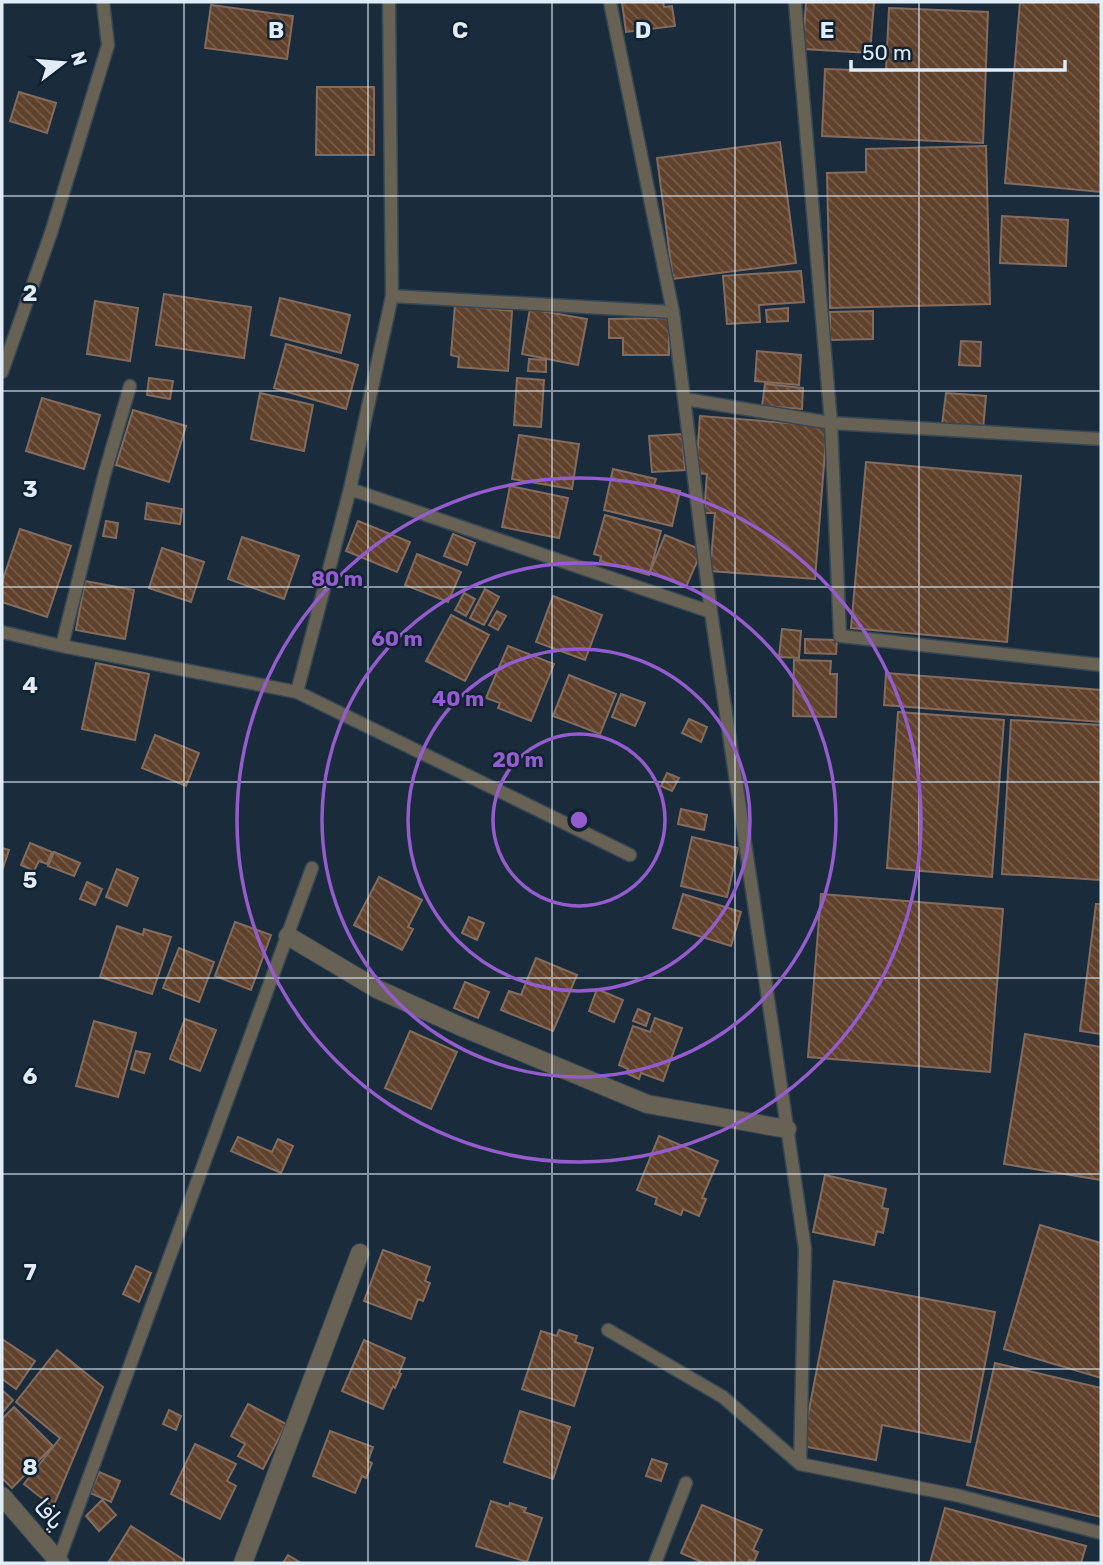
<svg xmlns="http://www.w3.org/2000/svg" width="1103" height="1565" viewBox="0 0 1103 1565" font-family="Rubik,'Noto Naskh Arabic',sans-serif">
  <defs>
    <pattern id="building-back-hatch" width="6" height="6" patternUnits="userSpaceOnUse" patternTransform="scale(1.75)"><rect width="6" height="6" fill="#60412c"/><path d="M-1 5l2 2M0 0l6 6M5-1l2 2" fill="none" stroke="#765d4b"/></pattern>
  </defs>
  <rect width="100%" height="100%" fill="#1a2c3b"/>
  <path fill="url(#building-back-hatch)" stroke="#836c5d" stroke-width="2" d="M622,2h41l1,5 8,-1 3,20 -49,6z
    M806,2h68l-4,51 -67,-4z
    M1020,2h81v190l-96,-9z
    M211,5l82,11 -6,43 -82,-11z
    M889,8l99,4 -5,131 -161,-7 3,-67 61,2z
    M317,87h57v68h-58z
    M19,92l37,11 -9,30 -37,-12z
    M780,142l16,121 -123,16 -16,-121z
    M986,146l4,158 -160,4 -3,-135 39,-1v-23z
    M1002,216l66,4 -2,46 -66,-3z
    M801,271l3,31 -45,3 1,17 -33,2 -4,-48z
    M164,294l87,13 -7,51 -88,-13z
    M280,298l70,17 -9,38 -70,-18z
    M95,301l43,7 -8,53 -43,-7z
    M455,305l57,6 -4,60 -50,-4 1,-10 -8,-2z
    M788,308v13l-21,1 -1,-12z
    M530,309l57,10 -9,46 -56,-11z
    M873,311v28l-43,1v-28z
    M669,318v37h-46v-17h-14v-19z
    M961,341l20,1 -1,24 -21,-1z
    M286,344l72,21 -12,44 -72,-21z
    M757,351l44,4 -2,30 -44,-4z
    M529,359l17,1v12l-18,-1z
    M149,378l24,3 -3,18 -23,-4z
    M517,378l27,2 -3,47 -27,-2z
    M765,384l38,4 -1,21 -40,-3z
    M260,393l53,12 -9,46 -53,-12z
    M946,393l40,3 -3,33 -41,-4z
    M42,398l58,17 -16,54 -58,-18z
    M133,410l53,16 -17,56 -53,-17z
    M700,416l127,10 -12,153 -105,-8 5,-58h-11l3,-39 -11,-1z
    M682,434l3,36 -33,2 -3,-36z
    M519,435l60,9 -7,45 -60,-10z
    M866,462l155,14 -14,166 -156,-14z
    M613,469l43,10 -2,6 26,6 -8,35 -68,-16z
    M510,486l58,12 -9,40 -57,-11z
    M147,503l35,6 -2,15 -35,-5z
    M605,515l56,16 -12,44 -49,-14 1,-5 -7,-2z
    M106,521l12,2 -2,15 -13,-2z
    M358,521l52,21 -13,30 -51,-21z
    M20,529l51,17 -24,71 -45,-15v-20z
    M453,534l22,9 -8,22 -23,-9z
    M665,535l37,15 -16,37 -36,-15z
    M242,537l57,19 -15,43 -56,-20z
    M162,548l42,14 -13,40 -42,-14z
    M417,554l44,18 -13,30 -43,-17z
    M85,581l49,9 -9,49 -49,-9z
    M485,589l14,8 -15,28 -14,-7z
    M464,593l11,6 -9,17 -11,-6z
    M553,596l49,19 -17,45 -49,-18z
    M497,611l9,5 -8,14 -9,-5z
    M451,615l38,20 -24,46 -39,-20z
    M782,629l19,2 -2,27 -20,-1z
    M805,639l32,1 -1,14 -31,-1z
    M508,646l46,18 -23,57 -33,-13 2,-5 -14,-5z
    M794,660l37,1 -1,13h7l-1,43 -43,-1z
    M96,663l53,11 -14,66 -53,-11z
    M886,673l215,17v32l-217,-17z
    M569,675l47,19 -16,40 -47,-18z
    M621,694l24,9 -10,23 -23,-9z
    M898,712l106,8 -12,157 -105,-9z
    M689,719l18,8 -6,15 -19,-9z
    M1011,720l90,5v155l-99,-6z
    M155,735l44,18 -13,33 -44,-18z
    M667,773l12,5 -7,13 -11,-5z
    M681,809l26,6 -3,15 -26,-6z
    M692,837l46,11 -11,49 -46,-11z
    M30,843l22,9 -5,12 -8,-3 -5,10 -13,-6z
    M2,848l7,2 -7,21z
    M54,852l26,11 -6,13 -26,-10z
    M117,869l21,9 -11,28 -21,-9z
    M379,877l43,23 -14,27 5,2 -11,21 -48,-25z
    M87,882l15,7 -7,16 -15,-6z
    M683,894l58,18 -10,34 -58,-18z
    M821,894l182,15 -13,163 -182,-15z
    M1096,904h5v130l-21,-3z
    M469,917l15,6 -7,17 -15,-7z
    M235,922l36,13 -20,55 -36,-14z
    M117,926l26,9 1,-6 27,8 -19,57 -52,-17z
    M179,948l35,14 -15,40 -36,-14z
    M536,958l41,17 -24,56 -52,-21 8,-19 12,4z
    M465,982l24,10 -11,26 -24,-10z
    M597,989l26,11 -9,22 -25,-11z
    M638,1009l12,5 -4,12 -13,-5z
    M655,1018l27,10 -19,53 -22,-8 -2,6 -13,-6 2,-4 -9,-4 14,-39 17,6z
    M185,1019l31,11 -16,41 -30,-12z
    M94,1021l42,12 -18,64 -42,-11z
    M410,1031l47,21 -26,57 -46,-21z
    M1025,1034l76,13v133l-97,-16z
    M136,1051l14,3 -6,19 -13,-4z
    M659,1136l59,25 -16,37 4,1 -7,17 -16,-7 -2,6 -26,-11 2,-6 -20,-8z
    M238,1137l34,15 6,-13 15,7 -12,27 -50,-22z
    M825,1175l61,14 -4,19 6,1 -5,24 -6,-2 -3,14 -61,-13z
    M1040,1225l61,18v135l-97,-29z
    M383,1250l47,17 -5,14 5,2 -7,18 -5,-2 -7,20 -47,-18z
    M136,1266l15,7 -12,29 -16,-8z
    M834,1281l161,31 -25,130 -88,-17 -6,35 -74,-14z
    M559,1330l18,6 -2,6 18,6 -19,58 -52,-17 19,-58 16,5z
    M2,1339l33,22 -19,28 -14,-10z
    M364,1340l41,18 -6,15 2,1 -6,14 -2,-2 -10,23 -41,-18z
    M57,1350l46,37 -50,120 -29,-23 36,-46 -44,-36z
    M995,1363l106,25v129l-134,-32z
    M2,1390l11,10 -11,13z
    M248,1404l38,20 -23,45 -25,-13 7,-12 -14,-8z
    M14,1407l39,39 -41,42 -10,-10v-59z
    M169,1410l12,6 -5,14 -13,-6z
    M520,1411l50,16 -17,52 -49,-17z
    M330,1431l43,16 -5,14 4,2 -6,15 -4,-2 -7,17 -42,-17z
    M195,1444l41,20 -9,17 9,5 -16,33 -49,-25z
    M652,1459l15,5 -6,17 -15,-5z
    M99,1472l21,9 -9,21 -21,-9z
    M102,1500l14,15 -17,16 -13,-15z
    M491,1501l18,6 1,-4 16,5 -2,4 18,6 -15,44 -51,-16z
    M702,1505l60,25 -9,20 5,2 -4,10 -5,-2 -1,3h-44l-23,-10z
    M945,1508l141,38 -5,17h-151z
    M131,1526l53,34 -2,3h-74z
    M288,1555l13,8h-18z"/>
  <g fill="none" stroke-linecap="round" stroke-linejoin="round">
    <defs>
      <path id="service" d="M610,2l63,310 38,300 94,637 -5,215
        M392,296l281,16
        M2,372l49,-139 57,-188 -5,-43
        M685,399l146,24 -36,-421
        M1101,439l-270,-16 9,213 261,29
        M350,489l361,123
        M2,632l60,14 235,46 53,-203 42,-193 -3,-294
        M62,646l42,-170 26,-90
        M297,692l333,163
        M608,1330l115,67 77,67 160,32 141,37
        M58,1562l254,-694
        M655,1563l31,-80"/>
      <path id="minor" d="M288,936l89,53 87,39 183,76 140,25
        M2,1496l58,67
        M243,1563l117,-310"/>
    </defs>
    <use href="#service" stroke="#364755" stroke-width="15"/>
    <use href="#minor" stroke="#364755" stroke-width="20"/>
    <use href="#service" stroke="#676253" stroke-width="12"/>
    <use href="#minor" stroke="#676253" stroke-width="18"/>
  </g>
  <path fill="none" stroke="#e0ecf6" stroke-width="2" stroke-opacity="0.55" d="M184,2v1561M368,2v1561M552,2v1561M735,2v1561M919,2v1561M2,196h1099M2,391h1099M2,587h1099M2,782h1099M2,978h1099M2,1174h1099M2,1369h1099"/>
  <g fill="none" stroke="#945ccd" stroke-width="3.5">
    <circle cx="579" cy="820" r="86"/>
    <circle cx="579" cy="820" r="171"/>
    <circle cx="579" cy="820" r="257"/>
    <circle cx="579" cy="820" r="342"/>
  </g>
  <g text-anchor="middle" stroke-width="5" stroke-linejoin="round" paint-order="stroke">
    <g font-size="24" fill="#e0ecf6" stroke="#102231">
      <text transform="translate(49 1514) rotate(49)" y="8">يافا</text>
    </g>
  </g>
  <g font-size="23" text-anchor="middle" font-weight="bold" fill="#e0ecf6" stroke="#102231" stroke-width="5" stroke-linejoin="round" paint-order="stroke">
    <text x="276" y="38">B</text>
    <text x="460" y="38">C</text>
    <text x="643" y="38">D</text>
    <text x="827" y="38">E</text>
    <text x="30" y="301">2</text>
    <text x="30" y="497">3</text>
    <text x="30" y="693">4</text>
    <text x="30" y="888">5</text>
    <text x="30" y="1084">6</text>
    <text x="30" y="1280">7</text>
    <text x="30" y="1475">8</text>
  </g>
  <circle cx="579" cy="820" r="10" fill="#945ccd" stroke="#102231" stroke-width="3.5"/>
  <g font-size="21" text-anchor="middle" font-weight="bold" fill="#945ccd" stroke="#102231" stroke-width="5" stroke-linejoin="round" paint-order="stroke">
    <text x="337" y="586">80 m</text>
    <text x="397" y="646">60 m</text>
    <text x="458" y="706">40 m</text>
    <text x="518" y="767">20 m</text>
  </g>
  <rect width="1103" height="1565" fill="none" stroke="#e0ecf6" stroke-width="7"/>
  <g transform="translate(63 63) rotate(74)" stroke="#102231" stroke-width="5" paint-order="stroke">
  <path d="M0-5L12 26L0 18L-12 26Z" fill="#e0ecf6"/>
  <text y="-10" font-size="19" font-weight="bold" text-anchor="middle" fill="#e0ecf6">N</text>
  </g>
  <path d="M851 60v10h214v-10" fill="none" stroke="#e0ecf6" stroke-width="3.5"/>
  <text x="862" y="60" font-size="21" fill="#e0ecf6" stroke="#102231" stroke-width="5" paint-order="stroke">50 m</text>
</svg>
